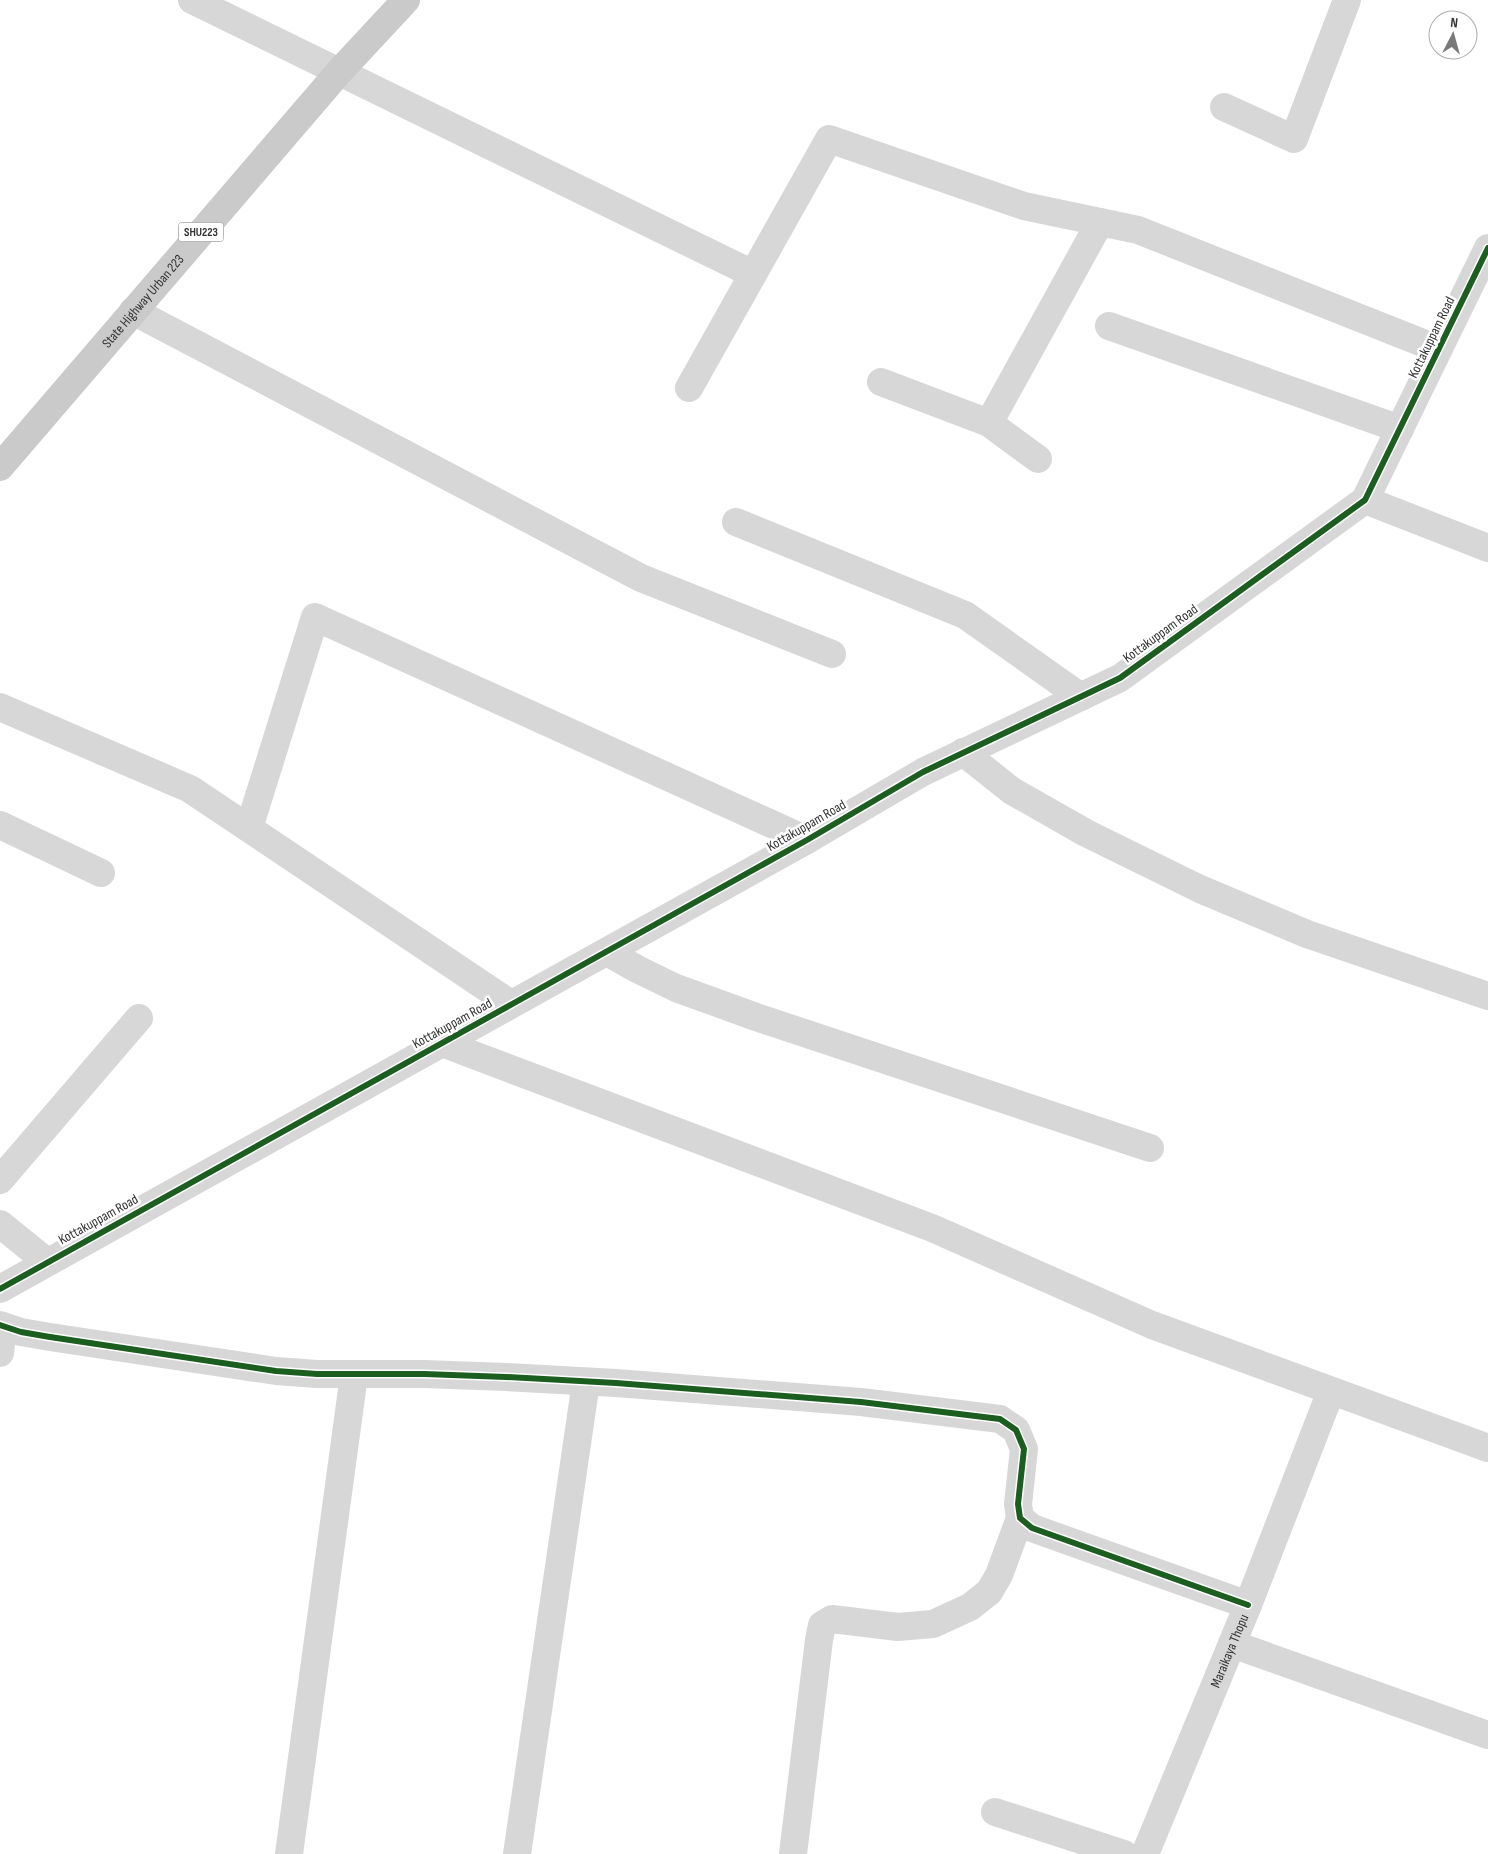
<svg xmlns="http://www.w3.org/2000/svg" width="1488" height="1854" viewBox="0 0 1488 1854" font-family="'Sofia Sans Condensed',sans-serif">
  <rect width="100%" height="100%" fill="#fff"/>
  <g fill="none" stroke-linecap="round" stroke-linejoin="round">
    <g stroke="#d7d7d7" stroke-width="28">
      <path d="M192,0l561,274"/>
      <path d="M1224,107l70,32 53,-139"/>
      <path d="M133,311l508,267 191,76"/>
      <path d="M1109,326l291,103"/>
      <path d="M881,382l108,41 49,36"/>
      <path d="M689,388l140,-249 195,67 114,24 300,119"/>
      <path d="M989,423l111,-201"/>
      <path d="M1365,500l123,48"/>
      <path d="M736,522l229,93 116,82"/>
      <path d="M0,707l190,82 321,215"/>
      <path d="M963,752l49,39 74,42 114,56 107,45 181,62"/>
      <path d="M0,825l101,48"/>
      <path d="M249,828l66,-211 492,223"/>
      <path d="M607,952l30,17 39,19 80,29 394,131"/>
      <path d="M442,1043l490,185 220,97 336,123"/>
      <path d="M0,1180l139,-162"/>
      <path d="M0,1224l47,38"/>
      <path d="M0,1289l807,-449 116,-68 197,-94 245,-178 123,-252"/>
      <path d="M0,1325l21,7 29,5 226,34 41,3h107l82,3 110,6 245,19 139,17 16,11 8,19 -6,55 2,14 12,10 216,77"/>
      <path d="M0,1353l3,-26"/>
      <path d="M1232,1644l256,91"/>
      <path d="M995,1812l129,42"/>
      <path d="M289,1854l65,-479"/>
      <path d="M517,1854l69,-472"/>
      <path d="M793,1854l26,-214 3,-15 10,-6 66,8 35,-3 37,-17 19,-15 10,-17 21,-57"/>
      <path id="s1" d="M1145,1854l103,-249 83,-214"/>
    </g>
    <path stroke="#cacaca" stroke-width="28" id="s2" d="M0,467l339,-395 67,-72"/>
    <defs>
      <path id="cycleway" d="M0,1289l807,-449 116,-68 197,-94 245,-178 123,-252
        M0,1325l21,7 29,5 226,34 41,3h107l82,3 110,6 245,19 139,17 16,11 8,19 -6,55 2,14 12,10 216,77"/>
    </defs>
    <use href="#cycleway" stroke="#fff" stroke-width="9"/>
    <use href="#cycleway" stroke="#1b5e20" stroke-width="6"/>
  </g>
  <g text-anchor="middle" stroke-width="5" stroke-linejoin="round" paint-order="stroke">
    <rect fill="#fff" stroke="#707070" stroke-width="1" x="178.5" y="222.5" width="45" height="19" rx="4"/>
    <g font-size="12" font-weight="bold" fill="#333">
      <text x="201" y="236">SHU223</text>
    </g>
    <g font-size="14" fill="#333" stroke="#fff">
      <text dy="5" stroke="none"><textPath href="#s2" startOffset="219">State Highway Urban 223</textPath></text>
      <text transform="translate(1431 337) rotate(-64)" y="5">Kottakuppam Road</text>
      <text transform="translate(1160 633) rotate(-36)" y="5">Kottakuppam Road</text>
      <text transform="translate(806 825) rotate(-30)" y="5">Kottakuppam Road</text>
      <text transform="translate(452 1023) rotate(-29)" y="5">Kottakuppam Road</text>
      <text transform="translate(98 1219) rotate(-29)" y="5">Kottakuppam Road</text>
      <text dy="5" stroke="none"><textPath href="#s1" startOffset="220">Maraikaya Thopu</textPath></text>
    </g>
  </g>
  <g transform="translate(1453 35) rotate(6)"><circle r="24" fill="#ffffff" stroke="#adadad"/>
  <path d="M0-4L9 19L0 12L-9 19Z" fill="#7a7a7a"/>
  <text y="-8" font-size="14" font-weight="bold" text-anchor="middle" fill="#333333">N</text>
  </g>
</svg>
